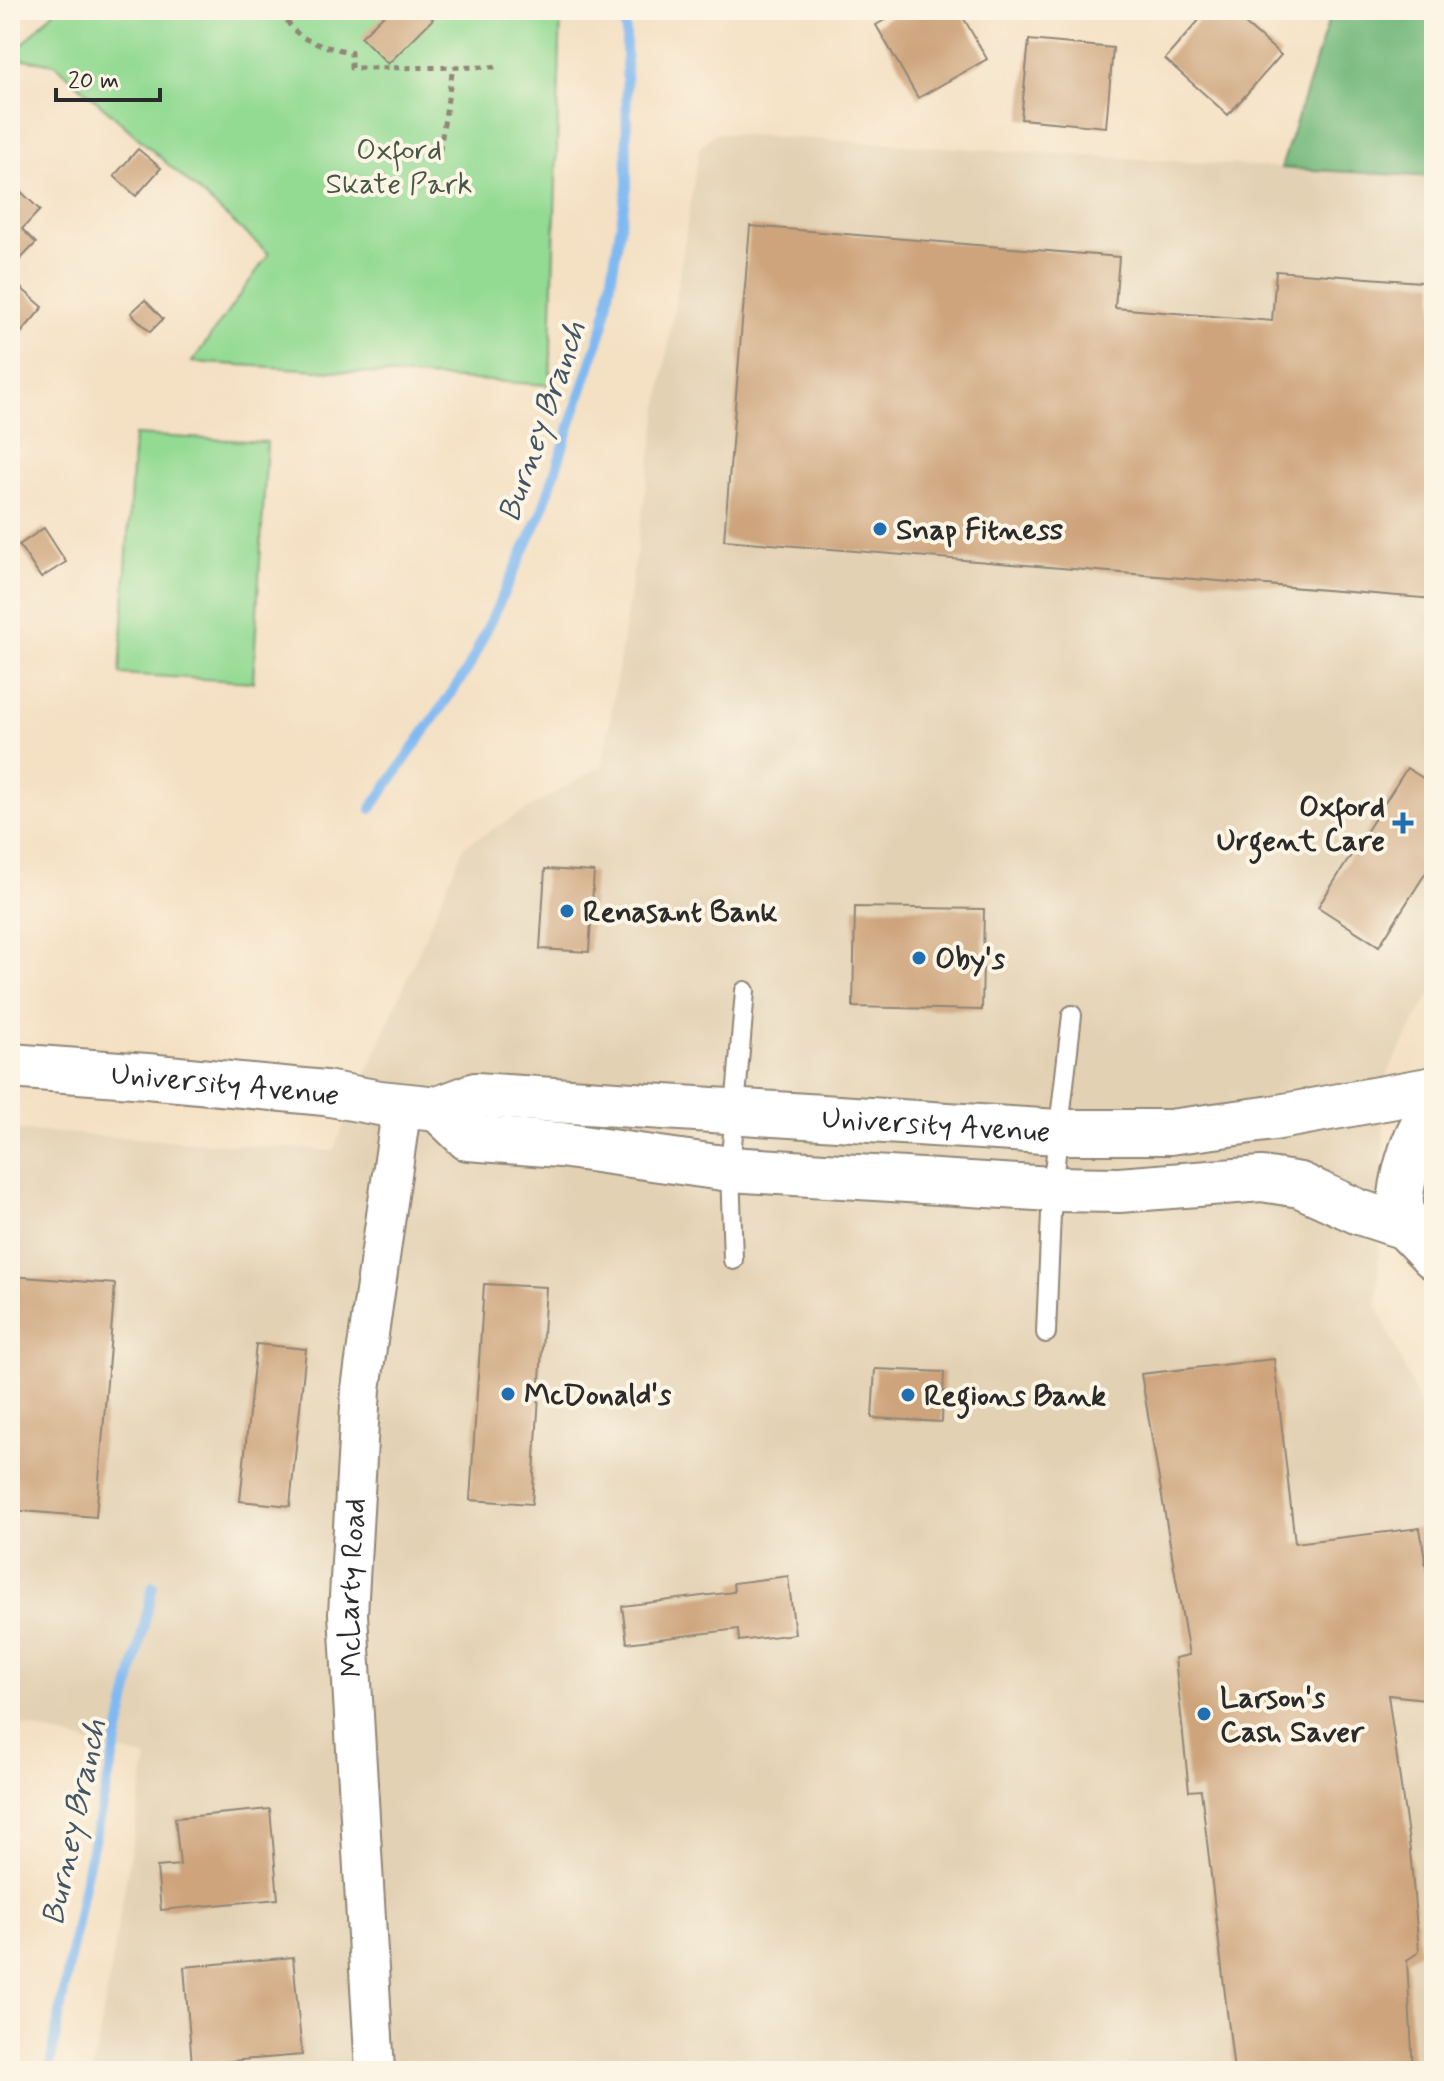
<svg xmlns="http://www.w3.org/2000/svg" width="1444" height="2081" viewBox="0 0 1444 2081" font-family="Mynerve,sans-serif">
  <rect width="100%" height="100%" fill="#fcf5e5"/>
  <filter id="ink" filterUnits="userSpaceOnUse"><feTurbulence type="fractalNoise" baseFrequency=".0125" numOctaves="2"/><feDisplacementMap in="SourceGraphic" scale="16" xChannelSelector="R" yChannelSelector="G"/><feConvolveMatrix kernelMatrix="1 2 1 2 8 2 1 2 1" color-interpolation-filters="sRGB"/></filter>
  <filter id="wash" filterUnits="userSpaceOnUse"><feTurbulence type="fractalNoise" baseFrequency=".006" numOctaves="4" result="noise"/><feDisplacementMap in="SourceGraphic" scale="32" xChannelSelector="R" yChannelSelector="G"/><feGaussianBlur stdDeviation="1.8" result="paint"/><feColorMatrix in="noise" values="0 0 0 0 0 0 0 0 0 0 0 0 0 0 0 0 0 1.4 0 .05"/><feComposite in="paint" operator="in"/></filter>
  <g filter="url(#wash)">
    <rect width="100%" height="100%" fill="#f4e0c3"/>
    <path fill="#e3d1b4" d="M715,133l719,44v811l-48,88 -9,230 57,130v635h-1341l54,-313 -137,-36v-592l323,21 131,-305 139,-81 96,-617z"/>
    <path fill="#93da93" stroke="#5f825f" stroke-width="2" d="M55,10h506l-11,375 -358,-23 77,-108 -214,-190 -44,-7z
      M134,435l133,7 -14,240 -133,-8z"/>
    <path fill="#76ba7d" stroke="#507254" stroke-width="2" d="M1332,10h102v167l-153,-9z"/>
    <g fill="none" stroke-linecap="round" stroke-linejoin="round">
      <path stroke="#80b9f1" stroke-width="10" d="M371,809l97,-140 73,-155 63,-190 23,-137 -1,-156 -3,-21
        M49,2071l36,-192 68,-293"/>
    </g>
    <g id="blocks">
      <path fill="#cea47b" d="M389,10h35l9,9 -45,45 -27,-27z
        M902,10h57l28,49 -69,39 -42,-73z
        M1208,10h21l52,45 -53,60 -63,-56z
        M1029,40l84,8 -7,79 -85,-8z
        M138,149l23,19 -25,28 -22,-20z
        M10,181l30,29 -18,19 14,14 -26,27z
        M750,226l369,31 -4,51 157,13 4,-50 158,12v316l-710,-59z
        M21,288l22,19 -33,39v-45z
        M145,300l18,19 -13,13 -19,-19z
        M44,528l22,34 -25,16 -22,-33z
        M1407,768l27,17v75l-55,86 -61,-39z
        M545,869l49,3 -5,80 -49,-3z
        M855,907l129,2 -2,101 -129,-3z
        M10,1276l105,8 -19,233 -86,-7z
        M484,1284l62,3 -14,217 -62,-4z
        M256,1344l50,5 -16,157 -50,-5z
        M1274,1359l21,184 125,-15 14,89v83l-46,-5 22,155 9,102 -12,8 6,111h-179l-33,-281 -12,1 -14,-133 14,-3 -48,-281z
        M875,1369l69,3 -2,50 -70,-4z
        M788,1576l7,58 -56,7 -1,-12 -111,14 -5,-37 112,-14 -1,-9z
        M270,1809l8,90 -117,11 -4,-43 23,-2 -5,-47z
        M293,1957l9,98 -110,9 -8,-97z"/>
    </g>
  </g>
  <g filter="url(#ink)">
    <use href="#blocks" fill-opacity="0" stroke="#908677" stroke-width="2"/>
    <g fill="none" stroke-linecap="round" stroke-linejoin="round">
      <defs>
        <path id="service" d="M733,1260l-3,-91 15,-178
          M1046,1333l6,-144 20,-174"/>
        <g id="minor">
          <path id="s1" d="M375,2071l-27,-457 13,-225 41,-284"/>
        </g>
        <g id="secondary">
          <path id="s2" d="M10,1066l137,10 178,17 55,10 58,6 38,-14 582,37h112l103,-14 161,-29"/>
          <path d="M438,1109l30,29 93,7 169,24 322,20 67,1 143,-11 38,6 59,27 46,15 29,30"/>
          <path d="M1405,1227c-2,-10 -5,-22 -4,-32 3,-25 15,-68 33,-84"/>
        </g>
      </defs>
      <use href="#service" stroke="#908677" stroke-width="22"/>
      <use href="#minor" stroke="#908677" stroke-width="42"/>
      <use href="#secondary" stroke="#908677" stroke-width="48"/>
      <path stroke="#908677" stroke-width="5" stroke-dasharray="6 6" stroke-linecap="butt" d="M282,10c11,32 39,36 69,42v16l148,-1
        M438,162l15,-95"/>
      <use href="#service" stroke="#fff" stroke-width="18"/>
      <use href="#minor" stroke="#fff" stroke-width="38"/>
      <use href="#secondary" stroke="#fff" stroke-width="44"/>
    </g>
  </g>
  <g fill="#1f6fb2" stroke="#fcf5e5" stroke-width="3">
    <circle cx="880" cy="529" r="8"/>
    <path d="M1399 811h8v8h8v8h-8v8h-8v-8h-8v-8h8z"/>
    <circle cx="567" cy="911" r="8"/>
    <circle cx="919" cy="958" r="8"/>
    <circle cx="508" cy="1394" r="8"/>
    <circle cx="908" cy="1395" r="8"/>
    <circle cx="1204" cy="1714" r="8"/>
  </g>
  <g text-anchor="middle" stroke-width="8" stroke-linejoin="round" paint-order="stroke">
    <g font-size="30" fill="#455745" stroke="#fcf5e5">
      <text x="399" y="159">Oxford<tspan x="399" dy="34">Skate Park</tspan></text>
    </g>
    <g font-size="30" font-weight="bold" fill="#2b2b2b" stroke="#fcf5e5" text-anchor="start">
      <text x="896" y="539">Snap Fitness</text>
      <text x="1385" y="816" text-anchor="end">Oxford<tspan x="1385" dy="34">Urgent Care</tspan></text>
      <text x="583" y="921">Renasant Bank</text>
      <text x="935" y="968">Oby's</text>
      <text x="524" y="1404">McDonald's</text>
      <text x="924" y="1405">Regions Bank</text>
      <text x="1220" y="1707">Larson's<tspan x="1220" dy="34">Cash Saver</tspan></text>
    </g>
    <g font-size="30" fill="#2b2b2b" stroke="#fcf5e5">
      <text dy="10" stroke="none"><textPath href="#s2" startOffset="216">University Avenue</textPath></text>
      <text dy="10" stroke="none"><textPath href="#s2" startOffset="932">University Avenue</textPath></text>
      <text dy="10" stroke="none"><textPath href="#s1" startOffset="484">McLarty Road</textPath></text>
    </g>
    <g font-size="32" font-style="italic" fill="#445666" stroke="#fcf5e5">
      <text transform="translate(541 421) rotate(-71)" y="11">Burney Branch</text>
      <text transform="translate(73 1822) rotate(-78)" y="11">Burney Branch</text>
    </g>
  </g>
  <rect width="1444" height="2081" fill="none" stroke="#fcf5e5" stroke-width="40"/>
  <path d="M56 88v12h104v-12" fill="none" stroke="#2b2b2b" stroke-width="4"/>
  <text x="68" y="88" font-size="24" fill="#2b2b2b" stroke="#fcf5e5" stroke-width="6" paint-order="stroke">20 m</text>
</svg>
